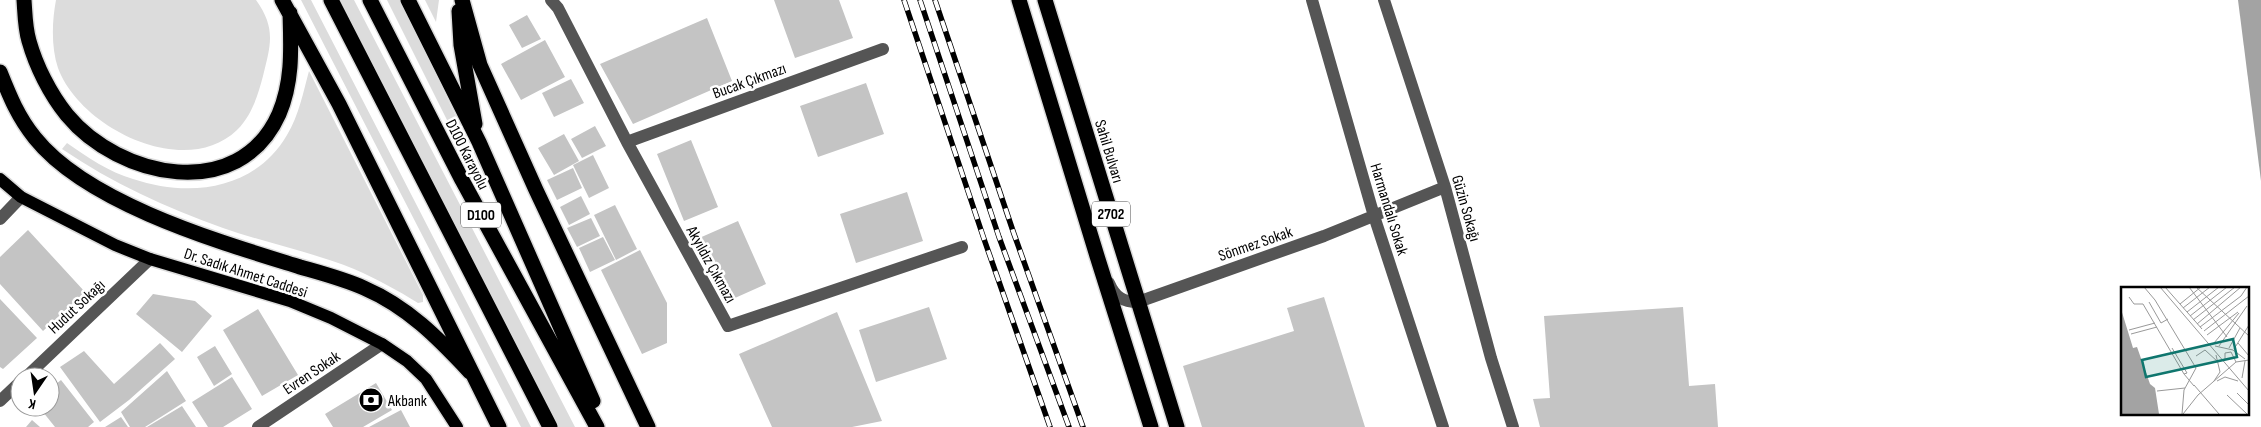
<svg xmlns="http://www.w3.org/2000/svg" width="2261" height="427" viewBox="0 0 2261 427" font-family="'Sofia Sans Condensed',sans-serif">
  <rect width="100%" height="100%" fill="#fff"/>
  <path fill="#dcdcdc" d="M56,0h200c20,28 15,44 7,76 -5,19 -11,39 -26,54 -52,50 -157,-2 -179,-62 -7,-21 -6,-47 -2,-68z
    M301,0h10l220,427h-10z
    M336,0h18l221,427h-17z
    M387,0h13l62,129 -12,-3z
    M425,0h14l-3,22z
    M309,71l114,224v7l-5,1c-21,-13 -41,-24 -64,-34 -42,-17 -88,-26 -131,-41 -56,-20 -111,-45 -161,-79l5,-6c20,14 42,29 66,36 57,19 122,11 154,-44 12,-20 16,-42 22,-64z"/>
  <path fill="#a3a3a3" d="M2238,0h23v181z"/>
  <path fill="#c4c4c4" d="M774,0h65l14,38 -58,20z
    M527,15l14,24 -19,9 -13,-23z
    M707,18l25,63 -99,43 -33,-60z
    M545,40l20,37 -44,23 -20,-36z
    M571,79l13,24 -30,14 -12,-24z
    M866,83l18,51 -66,23 -18,-51z
    M595,126l11,20 -24,12 -11,-19z
    M564,134l15,27 -25,14 -16,-27z
    M691,140l27,67 -34,14 -27,-67z
    M593,155l16,33 -20,10 -16,-33z
    M573,168l9,20 -25,12 -10,-20z
    M907,192l16,49 -67,22 -16,-49z
    M581,196l9,18 -21,11 -9,-18z
    M615,205l22,44 -21,11 -22,-45z
    M591,218l9,18 -23,11 -10,-19z
    M738,221l28,63 -40,18 -29,-63z
    M28,230l57,62 -42,39 -43,-47v-27z
    M603,237l12,23 -25,12 -11,-24z
    M640,250l27,53v40l-25,11 -41,-84z
    M153,294l42,7 17,15 -30,36 -46,-38z
    M1324,297l41,130h-163l-19,-61 111,-35 -7,-23z
    M0,299l37,39 -34,31 -3,-2z
    M929,307l18,52 -71,23 -17,-52z
    M1683,307l6,79 26,-2 3,43h-178l-7,-28 17,-1 -6,-82z
    M258,309l40,66 -36,21 -39,-66z
    M837,312l45,109 -30,6h-80l-33,-73z
    M160,343l15,16 -46,41 -29,22 -40,-55 24,-16 30,33z
    M215,346l17,28 -18,12 -17,-29z
    M167,371l19,30 -41,26h-15l-9,-15z
    M232,377l20,32 -29,18h-15l-16,-25z
    M61,380l33,42 -6,5h-33l-16,-20h11v-18z
    M376,383l16,27 -29,17h-30l-8,-13z
    M182,406l14,21h-49z
    M401,410l9,17h-41z
    M121,417l7,10h-23z
    M32,420l8,7h-14z"/>
  <g fill="none" stroke-linecap="round" stroke-linejoin="round">
    <defs>
      <path id="major" d="M0,179l21,18 94,48 35,14 140,42 41,17 51,26 25,17 19,18 31,48"/>
      <path id="highway" d="M24,0c1,13 1,28 5,41 7,25 21,53 38,74 52,63 172,89 212,-1 14,-33 12,-66 11,-101
        M282,0l57,104 160,323
        M331,0l219,427
        M370,0l92,180 135,247
        M408,0l71,142 114,259
        M462,0l18,65 56,125 112,237
        M1019,0l78,256 54,171
        M1045,0l132,427
        M459,11l2,34 14,79
        M0,72c10,25 18,45 35,66 53,66 185,104 265,129 21,6 44,12 64,21 44,19 74,50 106,84"/>
    </defs>
    <use href="#major" stroke="#dbdbdb" stroke-width="15"/>
    <use href="#highway" stroke="#dbdbdb" stroke-width="18"/>
    <path stroke="#555" stroke-width="12" d="M551,0l7,8 69,134 101,184 234,-79
      M1312,0l62,216 69,211
      M1384,0l61,187 46,171 22,69
      M627,142l256,-93
      M0,219l21,-22
      M1109,283c6,14 14,19 29,19l186,-66 121,-49
      M26,377l124,-118
      M0,401l20,-19
      M258,427l124,-83"/>
    <use href="#major" stroke="#000" stroke-width="12"/>
    <use href="#highway" stroke="#000" stroke-width="15"/>
    <defs>
      <path id="rail" d="M904,0l80,239 66,188
        M920,0l79,237 70,190
        M935,0l79,234 69,193"/>
    </defs>
    <use href="#rail" stroke="#000" stroke-width="5.5"/>
    <use href="#rail" stroke="#fff" stroke-width="4" stroke-dasharray="11" stroke-linecap="butt"/>
  </g>
  <defs>
    <symbol id="bank-disc" viewBox="-11 -11 22 22"><circle r="9.5" fill="#000" stroke="#fff"/><path d="M-6-4H6V4H-6ZM0-2.3a2.3 2.3 0 1 0 0 4.6a2.3 2.3 0 1 0 0-4.6Z" fill="#fff"/></symbol>
  </defs>
  <g fill-rule="evenodd">
    <use href="#bank-disc" x="357" y="386" width="28" height="28"/>
  </g>
  <g text-anchor="middle" stroke-width="5" stroke-linejoin="round" paint-order="stroke">
    <g fill="#fff" stroke="#4c4c4c" stroke-width="1">
      <rect x="1092" y="201.5" width="38" height="25" rx="4"/>
      <rect x="461" y="202.5" width="40" height="25" rx="4"/>
    </g>
    <g font-size="15" font-weight="bold" fill="#000">
      <text x="1111" y="219">2702</text>
      <text x="481" y="220">D100</text>
    </g>
    <g font-size="16" fill="#000" stroke="#fff">
      <text transform="translate(749 80) rotate(-20)" y="6">Bucak Çıkmazı</text>
      <text transform="translate(1110 151) rotate(73)" y="6">Sahil Bulvarı</text>
      <text transform="translate(468 154) rotate(63)" y="6">D100 Karayolu</text>
      <text transform="translate(1467 208) rotate(74)" y="6">Güzin Sokağı</text>
      <text transform="translate(1390 209) rotate(73)" y="6">Harmandalı Sokak</text>
      <text transform="translate(1255 243) rotate(-19)" y="6">Sönmez Sokak</text>
      <text transform="translate(712 264) rotate(61)" y="6">Akyıldız Çıkmazı</text>
      <text transform="translate(246 272) rotate(18)" y="6">Dr. Sadık Ahmet Caddesi</text>
      <text transform="translate(76 306) rotate(-43)" y="6">Hudut Sokağı</text>
      <text transform="translate(311 372) rotate(-34)" y="6">Evren Sokak</text>
    </g>
    <g font-size="16" fill="#000" stroke="#fff" text-anchor="start">
      <text x="388" y="406">Akbank</text>
    </g>
  </g>
  <g transform="translate(2121 287)">
    <rect width="128" height="128" fill="#fff"/>
    <path d="M0,22l12,39 4,-1 13,37 5,4 4,26h-38z" fill="#a3a3a3"/>
    <path fill="none" stroke="#999" stroke-width="1" d="M23,0l11,13 41,68 -12,22M39,0l89,104M44,0l37,42M68,0l38,50M75,0l53,49M8,10l5,7h9M28,15l12,21 7,-4M22,17l41,70 3,-1 -15,-25M59,17l21,-17M62,21l27,-21M66,25l32,-25M69,29l37,-29M72,33l42,-33M76,37l44,-37M79,40l41,-31 6,-9M8,43l26,-7M83,44l45,-35M10,47l26,-7M86,48l31,-23M93,56l25,-30M117,56l11,13M94,59l18,4 12,9M98,59l28,-40M108,61l11,-20M113,62l15,-24M75,69l9,-6 13,12M104,72v-6l6,-1 5,10M63,87l10,12M121,91l3,-17M93,94l6,-9 -4,-17M96,94l8,-4 13,4M73,98l25,29M36,104l28,-3M116,106l12,12M106,108l20,19M61,127l2,-24M62,127l15,-19 38,-33 13,-2"/>
    <path fill="#0f766e" fill-opacity="0.15" stroke="#0f766e" stroke-width="2.5" d="M112,52l4,18 -91,20 -4,-17z"/>
    <rect width="128" height="128" fill="none" stroke="#000" stroke-width="2.5"/>
  </g>
  <g transform="translate(35 392) rotate(193)"><circle r="24" fill="#ffffff" stroke="#999999"/>
  <path d="M0-4L9 19L0 12L-9 19Z" fill="#000000"/>
  <text y="-8" font-size="14" font-weight="bold" text-anchor="middle" fill="#000000">K</text>
  </g>
</svg>
